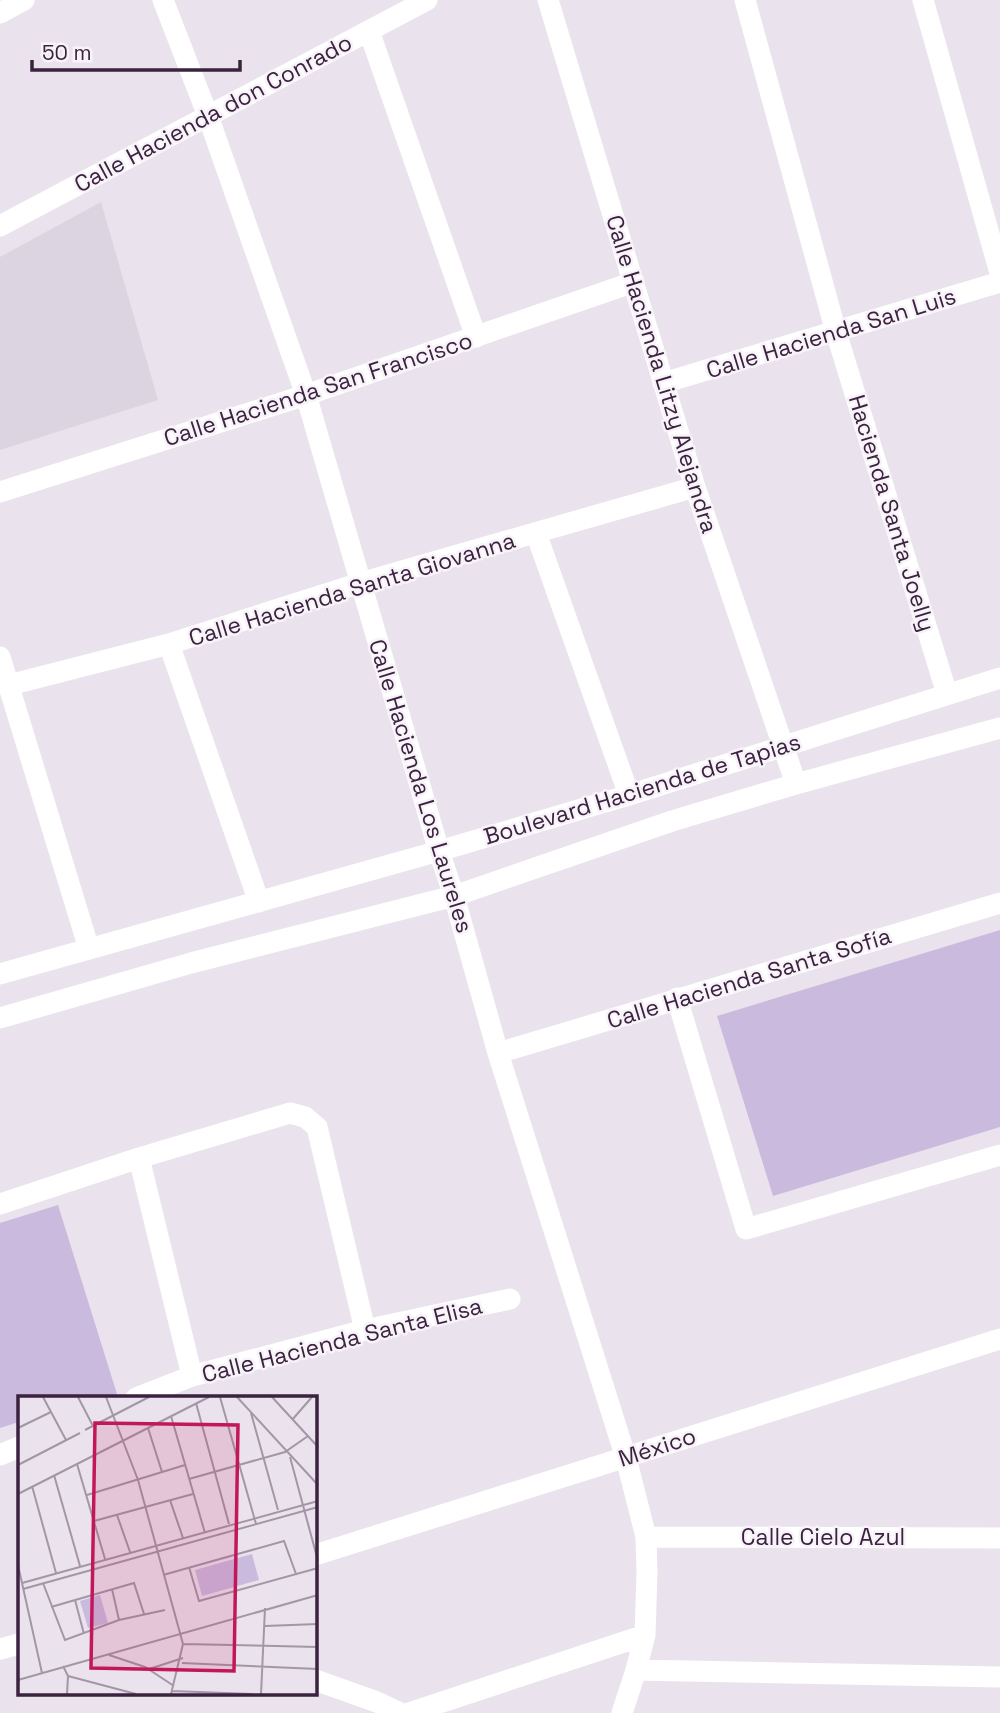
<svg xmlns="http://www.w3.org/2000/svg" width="1000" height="1713" viewBox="0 0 1000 1713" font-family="'Space Grotesk',sans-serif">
  <rect width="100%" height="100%" fill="#eae3ed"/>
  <path fill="#ddd4e1" d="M101,202l57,198 -158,50v-193z"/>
  <path fill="#cabbde" d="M1000,930v197l-227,69 -56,-180z
    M58,1205l59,189 -15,4h-83v24l-19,6v-205z"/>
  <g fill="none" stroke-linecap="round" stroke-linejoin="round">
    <path stroke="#fff" stroke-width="21" d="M163,0l45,116 98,279 133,456 15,45 44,157 128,405 20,79 1,35 -2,63 -9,35 -14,43
      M548,0l147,487 101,297
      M745,0l91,332 111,362
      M923,0l77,273
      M0,13l24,-13
      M369,31l107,306
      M0,226l427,-226
      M663,383l337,-101
      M0,492l306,-97 328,-113
      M536,533l93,262
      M169,644l90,258
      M0,657l89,292
      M9,685l160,-41 191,-61 335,-96
      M0,974l439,-123 190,-56 371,-117
      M677,998l69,231 254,-74
      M0,1018l191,-55 263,-67 218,-75 124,-37 204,-56
      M498,1053l502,-150
      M139,1158l53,218
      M0,1204l139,-46 151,-45 15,4 12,10 48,203
      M136,1398l56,-22 173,-46 145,-31
      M0,1455l19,-8
      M646,1537l354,1
      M315,1555l685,-216
      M0,1649l19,-5
      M636,1670l364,7
      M315,1680l62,22 23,11
      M409,1713l236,-78"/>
  </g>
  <g text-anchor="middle" stroke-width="5" stroke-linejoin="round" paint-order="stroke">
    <g font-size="23" fill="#3b223f" stroke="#f7f3f9">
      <text transform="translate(213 113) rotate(-28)" y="8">Calle Hacienda don Conrado</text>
      <text transform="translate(831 333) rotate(-17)" y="8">Calle Hacienda San Luis</text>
      <text transform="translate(662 374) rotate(73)" y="8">Calle Hacienda Litzy Alejandra</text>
      <text transform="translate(318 389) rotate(-18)" y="8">Calle Hacienda San Francisco</text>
      <text transform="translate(892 513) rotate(73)" y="8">Hacienda Santa Joelly</text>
      <text transform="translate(352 589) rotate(-17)" y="8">Calle Hacienda Santa Giovanna</text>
      <text transform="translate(421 786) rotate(73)" y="8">Calle Hacienda Los Laureles</text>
      <text transform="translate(642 789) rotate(-17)" y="8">Boulevard Hacienda de Tapias</text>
      <text transform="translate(749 978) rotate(-17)" y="8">Calle Hacienda Santa Sofía</text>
      <text transform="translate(342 1340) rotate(-14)" y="8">Calle Hacienda Santa Elisa</text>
      <text transform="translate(657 1447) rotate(-18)" y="8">México</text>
      <text x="823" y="1545">Calle Cielo Azul</text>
    </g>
  </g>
  <g transform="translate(18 1396)">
    <rect width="299" height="299" fill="#eae3ed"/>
    <path d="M234,158l7,26 -57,16 -7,-26zM82,199l8,28 -20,5 -8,-27z" fill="#cabbde"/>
    <path fill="none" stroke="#a496a7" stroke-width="2" d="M25,1l23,43M60,1l15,29M88,1l32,83 45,164 -12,50M202,1l36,127M219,1l81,88M254,1l46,50M178,7l33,121M233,17l27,97M153,20l34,117M274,24l20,-23M0,32l33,-16M130,32l14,44M67,34l64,-33M272,61l28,104M59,68l28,95M0,69l62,-32M36,79l26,91M171,83l96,-27 23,-16M14,90l24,87M0,98l191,-97M69,99l98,-30M152,104l13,38M99,119l13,37M76,125l99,-27M0,169l24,108M171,171l10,34 119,-33M145,179l121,-34 12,33M4,187l296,-82M25,187l22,57 54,-20 46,-10M5,193l295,-82M94,193l7,31M57,204l9,34M33,211l83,-24 10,31M247,230l53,-2M165,248l135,3M91,259l36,12 29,19M164,267l136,6M45,270l5,10 -1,18M131,273l34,-11M50,280l68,18M0,284l300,-85M154,295l80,3M243,298l4,-86"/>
    <path fill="#c2185b" fill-opacity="0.15" stroke="#c2185b" stroke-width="3.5" d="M77,27l143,2 -4,246 -143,-3z"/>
    <rect width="299" height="299" fill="none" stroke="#3b223f" stroke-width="3.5"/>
  </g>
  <path d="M32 60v10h208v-10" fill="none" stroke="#3b223f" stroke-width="3.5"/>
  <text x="42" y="60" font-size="21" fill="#3b223f" stroke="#f7f3f9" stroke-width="5" paint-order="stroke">50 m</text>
</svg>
